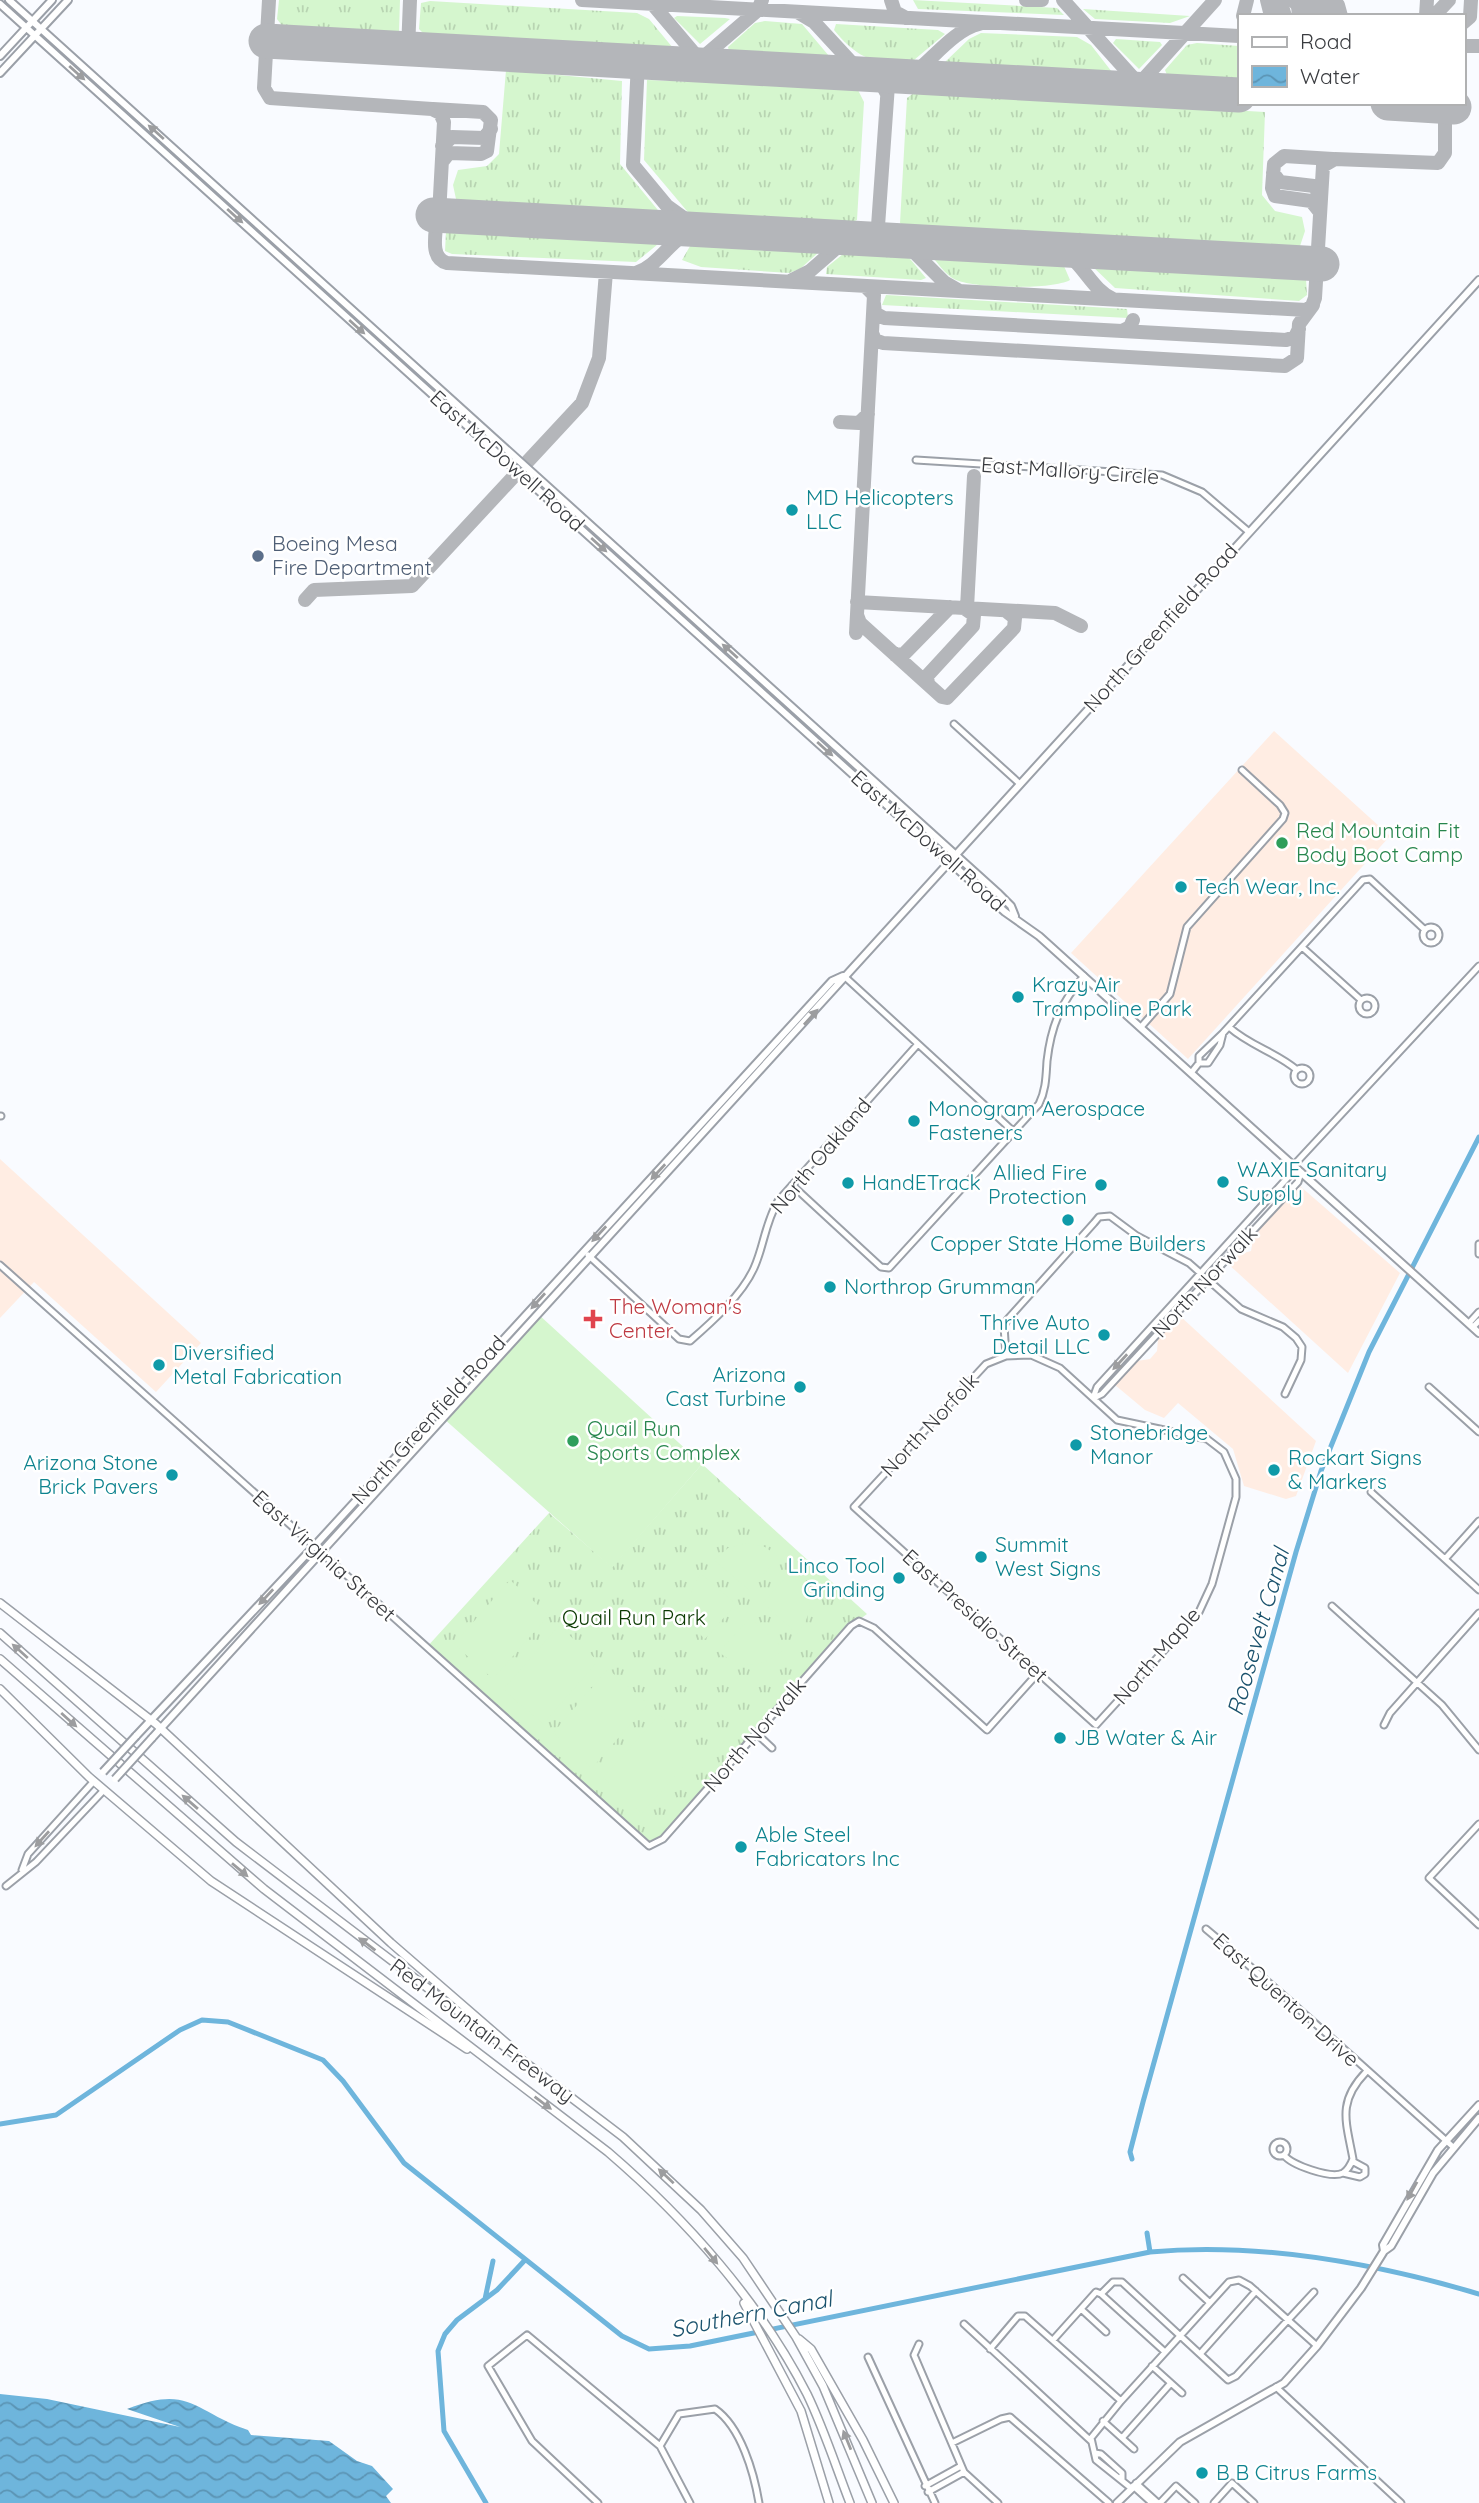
<svg xmlns="http://www.w3.org/2000/svg" width="1479" height="2503" viewBox="0 0 1479 2503" font-family="Quicksand,sans-serif">
  <defs>
    <pattern id="grass-tufts" width="24" height="20" patternUnits="userSpaceOnUse" patternTransform="scale(1.75)"><rect width="24" height="20" fill="#d5f6ce"/><path d="M3 7l-1-3M5 7V3M7 7l1-3M15 17l-1-3M17 17v-4M19 17l1-3" fill="none" stroke="#b8d4b2"/></pattern>
    <pattern id="water-waves" width="16" height="10" patternUnits="userSpaceOnUse" patternTransform="scale(1.75)"><rect width="16" height="10" fill="#6eb5dc"/><path d="M0 5q4-4 8 0t8 0" fill="none" stroke="#5b94b4"/></pattern>
  </defs>
  <rect width="100%" height="100%" fill="#f9fbff"/>
  <path fill="#ffede3" d="M1274,731l116,105 -202,223 -117,-106z
    M0,1159l201,184 -45,49 -122,-110 -34,36z
    M1300,1186l100,87 -52,100 -121,-110 6,-7 18,-5 3,-17z
    M1180,1316l136,125 -20,55 -10,3 -42,-13 -11,-37 -55,-46 -14,15 -19,-8 -30,-25 22,-24 13,-2 7,-8 1,-12z"/>
  <path fill="url(#grass-tufts)" d="M279,0h121l-1,33 -116,-6 -6,-8z
    M913,0l144,8 7,7 -146,-6z
    M430,1l207,12 12,6 24,29 -248,-13 -6,-6 2,-26z
    M1083,9l107,7 -20,7 -75,-4z
    M677,16l48,2 5,1 -30,25 -26,-26z
    M765,21l37,3 27,32 -100,-4 -1,-5 27,-24z
    M836,24l102,6 7,4 -31,26c-38,7 -57,-2 -80,-30z
    M981,33l96,4 14,8 21,27 -167,-10 24,-23z
    M1116,39l44,3 2,3 -23,24 -26,-26z
    M1197,43l42,3v33l-72,-4 -2,-5 22,-25z
    M506,70l116,11 -2,83 42,51 -190,-10 -16,-6 -3,-14 5,-15 29,-4 12,-12z
    M647,80l210,8 7,14 -7,118 -11,5 -154,-8 -48,-57z
    M915,92l350,20 -3,83 13,16 27,6 3,14 -5,15 -16,3 -378,-21 -6,-5 7,-125z
    M453,228l210,12 -27,22 -184,-8 -7,-3 1,-19z
    M693,241l123,7 4,3 -20,18 -11,4 -88,-6 -19,-7z
    M848,250l58,4 20,24 -5,2 -95,-6 1,-7z
    M936,255l121,7 7,4 6,14c-18,10 -90,8 -111,1 -11,-3 -18,-14 -25,-22z
    M1090,264l212,11 4,4 1,16 -8,6 -184,-13z
    M886,295l241,14 1,9 -246,-13z
    M702,1464l165,150 -16,12 -188,213 -14,7 -223,-198 123,-135 63,54z"/>
  <path fill="#d5f6ce" d="M538,1314l164,150 -90,104 -169,-150z
    M746,1543l19,4 14,10 -30,33 -35,-30 14,-12z
    M793,1569c21,18 22,45 4,65l-34,-31z
    M701,1574l35,30 -31,35c-22,-19 -20,-44 -4,-65z
    M510,1580l39,35 -56,64 -39,-35z
    M750,1618l34,31c-19,19 -44,21 -65,3z
    M559,1626l39,35 -55,63 -40,-35z
    M608,1669l40,35 -56,64 -39,-35z
    M659,1715l39,35 -56,63 -39,-35z"/>
  <path fill="url(#water-waves)" d="M0,2394l47,5 133,28 -53,-18c63,-25 66,2 121,21l3,5 78,6 28,20 15,5 21,23 -7,7 5,7h-391z"/>
  <g fill="none" stroke-linecap="round" stroke-linejoin="round">
    <path stroke="#6eb5dc" stroke-width="5" d="M0,2124l56,-9 124,-85 22,-10 26,2 95,38 20,21 61,82 218,173 27,13 41,-3 460,-94c109,-10 224,11 329,42
      M1132,2159l-2,-7 13,-50 153,-550 25,-81 48,-119 110,-215
      M1147,2233l3,19
      M485,2299l8,-38
      M486,2503l-42,-72 -6,-80 7,-17 12,-14 40,-30 28,-30"/>
    <path stroke="#b4b6ba" stroke-width="14" d="M269,0l-5,88 6,10 162,11 8,4 4,9 -5,93
      M582,0l657,36
      M649,0l55,65
      M891,0l4,12 11,6
      M1026,0h16
      M1063,0l73,81 20,9
      M1267,0l4,16
      M1280,0l5,16
      M1293,0l5,6 1,10
      M1306,0l6,6 1,10
      M1318,0l8,6 1,10
      M1328,0l10,5 3,11
      M799,13l15,9 48,52 18,6 6,12
      M1243,16l4,-16
      M1426,16l1,-16
      M1434,16l15,-16
      M1463,23l7,-6 1,-17
      M1463,46h16
      M408,50l2,-50
      M638,62l-5,103 34,41 32,23
      M694,65l64,-55 4,-10
      M1123,88l18,-6 74,-82
      M1401,104v-1
      M433,109l50,3 8,8 -4,31 -6,3 -32,-1 -7,9
      M442,146l10,-9 32,1 7,-9
      M1273,173l7,9 34,4 6,9
      M1319,211l-8,-10 -36,-5 -3,-8 2,-24 10,-8 49,3
      M437,215c0,15 -9,43 10,48l859,47 6,-4 3,-8 8,-132 12,-7 103,4 7,-10v-50
      M860,238l9,-2 9,-10
      M893,240l-10,-5 -5,-9 10,-141c8,-7 17,-6 25,-11 20,-15 41,-44 66,-50
      M902,240l42,42 14,8
      M1055,249c26,6 34,40 58,50
      M636,273c25,-8 37,-40 63,-44
      M792,280l18,-9 39,-34
      M874,304l1,9 9,5 238,13 8,-4 3,-7
      M1122,331l164,9 9,-3 4,-8
      M872,333l3,7 8,3 402,23 12,-8 2,-34 14,-19
      M840,422l19,1 9,-9
      M305,600l9,-10 98,-4 170,-183 17,-45 7,-86
      M857,602l198,11 26,13
      M967,608l7,-132
      M857,615l3,8 82,74 5,1 67,-70 1,-10 -9,-7
      M856,633l18,-338 -9,-9
      M895,655l9,-1 46,-47
      M928,684l-1,-8 46,-50 1,-11 -10,-7"/>
    <path stroke="#b4b6ba" stroke-width="35" d="M266,41l973,54
      M1388,103l66,4
      M433,215l889,49"/>
    <defs>
      <path id="minor" d="M916,460l246,15 40,17 47,40
        M954,724l66,60
        M1423 935a8 8 0 1 1 16 0a8 8 0 1 1-16 0Z
        M1302,947l59,53
        M844,976l170,156
        M1359 1006a8 8 0 1 1 16 0a8 8 0 1 1-16 0Z
        M1141,1027l29,-33 17,-67 96,-108 2,-6 -5,-8 -38,-35
        M1229,1027c21,19 47,25 68,43
        M1223,1033l140,-153 7,-1 55,51
        M1294 1076a8 8 0 1 1 16 0a8 8 0 1 1-16 0Z
        M1191,1073l8,-10h9l12,-18 3,-12 -24,23v7
        M0,1116h1
        M1294,1165l185,-199
        M792,1185l89,82 8,1 150,-164c7,-14 7,-28 8,-43 4,-35 14,-59 37,-85
        M1479,1244v10
        M588,1255l91,84 11,2c22,-19 52,-46 64,-73 10,-22 11,-45 24,-67l140,-157
        M0,1265l649,581 14,-7 188,-213 8,-5 15,7 113,102 51,-57
        M1469,1323l10,-11
        M1473,1327l6,-6
        M1031,1355l29,13 57,52 90,19 17,13 12,27v18l-24,87 -13,28 -103,113 -242,-218 132,-143 20,-8z
        M1006,1356l-2,-30 3,-6 87,-97 5,-6 11,-1 27,20 52,27 52,46 42,18 13,11 6,9 -1,13 -16,34
        M1429,1387l50,45
        M1093,1398l4,-11 193,-212 11,-3
        M1094,1398l8,-4 196,-212 3,-10
        M1371,1492l108,98
        M1445,1559l34,-38
        M1332,1606l110,99 37,45
        M1384,1725l6,-12 89,-100
        M756,1733l16,15
        M1479,1824l-50,54 50,47
        M22,1870l6,-16 66,-73
        M6,1886l30,-24 68,-72
        M1206,1929c84,70 164,144 246,217
        M1273 2149a7 7 0 1 1 14 0a7 7 0 1 1-14 0Z
        M1284,2155c7,10 47,24 59,18 5,-3 8,-9 10,-14 -7,-38 -16,-57 13,-87
        M1343,2173l17,4 5,-3v-6l-13,-7
        M1183,2278l27,25
        M1081,2309l25,23
        M964,2324l127,117
        M1053,2340l43,-48 5,2
        M919,2344l-5,11 50,117 34,31
        M990,2349l28,-33h7l96,85
        M1165,2352l-64,-58 12,-12h9l106,98 8,-4 78,-84
        M1200,2354l56,-63
        M868,2357l67,146
        M1152,2366l30,27
        M1276,2387l125,116
        M1103,2421l31,28
        M1122,2438l49,-55
        M952,2443l49,-24 9,-2 99,86
        M660,2446l19,-32 36,-5c26,18 39,64 44,94
        M1095,2453l6,1 21,19v6
        M1136,2483l22,20
        M925,2486l36,-20
        M1133,2486l19,17
        M1131,2488l-35,-28 -5,-22 30,-37 108,-119 10,-2 11,6 67,60
        M928,2492l36,-20
        M598,2503l-66,-62 -44,-75 39,-31 133,111 30,57
        M1160,2503l16,-17 19,17
        M1214,2503l18,-20 22,20"/>
      <path id="major" d="M9,0l990,894 12,12 4,10
        M0,4l1005,908 34,24 440,397
        M0,56l52,-56
        M0,73l68,-73
        M136,1736l183,-195 513,-560 11,-5
        M152,1738l1327,-1458
        M1384,2251l-1,-6 55,-95 41,-45
        M1117,2503l63,-61 104,-59 33,-37 44,-58 23,-37 7,-5 42,-73 46,-55"/>
      <path id="highway" d="M0,1603l156,121 235,219 120,104
        M0,1633l236,209 387,295 78,73 42,48 53,79 27,49 49,117
        M0,1659l264,230 344,263c78,67 152,150 199,242 17,35 29,73 43,109
        M0,1689l89,88 122,104 256,168
        M744,2303l57,108 28,92
        M799,2339l12,10 52,91 31,63"/>
    </defs>
    <use href="#minor" stroke="#9ba0a8" stroke-width="9"/>
    <use href="#major" stroke="#9ba0a8" stroke-width="10"/>
    <use href="#highway" stroke="#9ba0a8" stroke-width="10"/>
    <use href="#minor" stroke="#fff" stroke-width="5"/>
    <use href="#major" stroke="#fff" stroke-width="6"/>
    <use href="#highway" stroke="#fff" stroke-width="7"/>
    <defs>
      <path id="major-bridge" d="M103,1772l33,-36
        M115,1779l37,-41"/>
    </defs>
    <use href="#major-bridge" stroke="#9ba0a8" stroke-width="10" stroke-linecap="butt"/>
    <use href="#major-bridge" stroke="#fff" stroke-width="6"/>
  </g>
  <defs><path id="oneway-solid" d="M-6-.8H1V-3.2L6.5 0L1 3.2V.8H-6Z" transform="scale(1.75)"/></defs>
  <g fill="#9c9d9f">
    <use href="#oneway-solid" transform="translate(77 73) rotate(42)"/>
    <use href="#oneway-solid" transform="translate(156 132) rotate(-138)"/>
    <use href="#oneway-solid" transform="translate(235 216) rotate(42)"/>
    <use href="#oneway-solid" transform="translate(357 327) rotate(42)"/>
    <use href="#oneway-solid" transform="translate(599 545) rotate(42)"/>
    <use href="#oneway-solid" transform="translate(730 651) rotate(-138)"/>
    <use href="#oneway-solid" transform="translate(825 749) rotate(42)"/>
    <use href="#oneway-solid" transform="translate(811 1017) rotate(-48)"/>
    <use href="#oneway-solid" transform="translate(658 1172) rotate(133)"/>
    <use href="#oneway-solid" transform="translate(599 1234) rotate(133)"/>
    <use href="#oneway-solid" transform="translate(538 1301) rotate(132)"/>
    <use href="#oneway-solid" transform="translate(1120 1362) rotate(133)"/>
    <use href="#oneway-solid" transform="translate(266 1597) rotate(133)"/>
    <use href="#oneway-solid" transform="translate(20 1651) rotate(-138)"/>
    <use href="#oneway-solid" transform="translate(69 1720) rotate(42)"/>
    <use href="#oneway-solid" transform="translate(190 1802) rotate(-139)"/>
    <use href="#oneway-solid" transform="translate(42 1839) rotate(132)"/>
    <use href="#oneway-solid" transform="translate(240 1870) rotate(40)"/>
    <use href="#oneway-solid" transform="translate(367 1944) rotate(-143)"/>
    <use href="#oneway-solid" transform="translate(543 2103) rotate(37)"/>
    <use href="#oneway-solid" transform="translate(666 2176) rotate(-137)"/>
    <use href="#oneway-solid" transform="translate(1412 2191) rotate(119)"/>
    <use href="#oneway-solid" transform="translate(711 2256) rotate(50)"/>
    <use href="#oneway-solid" transform="translate(847 2440) rotate(-112)"/>
  </g>
  <g fill="#0f9aa8" stroke="#fff" stroke-width="2.5">
    <circle cx="792" cy="510" r="7"/>
    <circle cx="1181" cy="887" r="7"/>
    <circle cx="1018" cy="997" r="7"/>
    <circle cx="914" cy="1121" r="7"/>
    <circle cx="1223" cy="1182" r="7"/>
    <circle cx="848" cy="1183" r="7"/>
    <circle cx="1101" cy="1185" r="7"/>
    <circle cx="1068" cy="1220" r="7"/>
    <circle cx="830" cy="1287" r="7"/>
    <circle cx="1104" cy="1335" r="7"/>
    <circle cx="159" cy="1365" r="7"/>
    <circle cx="800" cy="1387" r="7"/>
    <circle cx="1076" cy="1445" r="7"/>
    <circle cx="1274" cy="1470" r="7"/>
    <circle cx="172" cy="1475" r="7"/>
    <circle cx="981" cy="1557" r="7"/>
    <circle cx="899" cy="1578" r="7"/>
    <circle cx="1060" cy="1738" r="7"/>
    <circle cx="741" cy="1847" r="7"/>
    <circle cx="1202" cy="2473" r="7"/>
  </g>
  <circle fill="#5c6f8a" stroke="#fff" stroke-width="2.5" cx="258" cy="556" r="7"/>
  <g fill="#2e9e5b" stroke="#fff" stroke-width="2.5">
    <circle cx="1282" cy="843" r="7"/>
    <circle cx="573" cy="1441" r="7"/>
  </g>
  <path fill="#e0444e" stroke="#fff" stroke-width="2.5" d="M589.5 1308.5h7v7h7v7h-7v7h-7v-7h-7v-7h7z"/>
  <g text-anchor="middle" stroke-width="5" stroke-linejoin="round" paint-order="stroke">
    <g font-size="21" fill="#393b3f" stroke="#fff">
      <text transform="translate(507 461) rotate(42)" y="7">East McDowell Road</text>
      <text transform="translate(1070 471) rotate(4)" y="7">East Mallory Circle</text>
      <text transform="translate(1161 628) rotate(-48)" y="7">North Greenfield Road</text>
      <text transform="translate(928 841) rotate(42)" y="7">East McDowell Road</text>
      <text transform="translate(821 1156) rotate(-50)" y="7">North Oakland</text>
      <text transform="translate(1205 1282) rotate(-47)" y="7">North Norwalk</text>
      <text transform="translate(429 1420) rotate(-48)" y="7">North Greenfield Road</text>
      <text transform="translate(930 1425) rotate(-47)" y="7">North Norfolk</text>
      <text transform="translate(324 1556) rotate(42)" y="7">East Virginia Street</text>
      <text transform="translate(975 1616) rotate(42)" y="7">East Presidio Street</text>
      <text transform="translate(1157 1656) rotate(-49)" y="7">North Maple</text>
      <text transform="translate(755 1735) rotate(-49)" y="7">North Norwalk</text>
      <text transform="translate(1286 2000) rotate(42)" y="7">East Quenton Drive</text>
      <text transform="translate(482 2031) rotate(37)" y="7">Red Mountain Freeway</text>
    </g>
    <g font-size="21" fill="#0d838f" stroke="#fff" text-anchor="start">
      <text x="806" y="505">MD Helicopters<tspan x="806" dy="24">LLC</tspan></text>
      <text x="1195" y="894">Tech Wear, Inc.</text>
      <text x="1032" y="992">Krazy Air<tspan x="1032" dy="24">Trampoline Park</tspan></text>
      <text x="928" y="1116">Monogram Aerospace<tspan x="928" dy="24">Fasteners</tspan></text>
      <text x="1237" y="1177">WAXIE Sanitary<tspan x="1237" dy="24">Supply</tspan></text>
      <text x="1087" y="1180" text-anchor="end">Allied Fire<tspan x="1087" dy="24">Protection</tspan></text>
      <text x="862" y="1190">HandETrack</text>
      <text x="1068" y="1251" text-anchor="middle">Copper State Home Builders</text>
      <text x="844" y="1294">Northrop Grumman</text>
      <text x="1090" y="1330" text-anchor="end">Thrive Auto<tspan x="1090" dy="24">Detail LLC</tspan></text>
      <text x="173" y="1360">Diversified<tspan x="173" dy="24">Metal Fabrication</tspan></text>
      <text x="786" y="1382" text-anchor="end">Arizona<tspan x="786" dy="24">Cast Turbine</tspan></text>
      <text x="1090" y="1440">Stonebridge<tspan x="1090" dy="24">Manor</tspan></text>
      <text x="1288" y="1465">Rockart Signs<tspan x="1288" dy="24">&amp; Markers</tspan></text>
      <text x="158" y="1470" text-anchor="end">Arizona Stone<tspan x="158" dy="24">Brick Pavers</tspan></text>
      <text x="995" y="1552">Summit<tspan x="995" dy="24">West Signs</tspan></text>
      <text x="885" y="1573" text-anchor="end">Linco Tool<tspan x="885" dy="24">Grinding</tspan></text>
      <text x="1074" y="1745">JB Water &amp; Air</text>
      <text x="755" y="1842">Able Steel<tspan x="755" dy="24">Fabricators Inc</tspan></text>
      <text x="1216" y="2480">B B Citrus Farms</text>
    </g>
    <g font-size="21" fill="#4e5e75" stroke="#fff" text-anchor="start">
      <text x="272" y="551">Boeing Mesa<tspan x="272" dy="24">Fire Department</tspan></text>
    </g>
    <g font-size="21" fill="#27864d" stroke="#fff" text-anchor="start">
      <text x="1296" y="838">Red Mountain Fit<tspan x="1296" dy="24">Body Boot Camp</tspan></text>
      <text x="587" y="1436">Quail Run<tspan x="587" dy="24">Sports Complex</tspan></text>
    </g>
    <g font-size="21" fill="#be3a42" stroke="#fff" text-anchor="start">
      <text x="609" y="1314">The Woman's<tspan x="609" dy="24">Center</tspan></text>
    </g>
    <g font-size="21" fill="#0b3a02" stroke="#fff">
      <text x="634" y="1625">Quail Run Park</text>
    </g>
    <g font-size="23" font-style="italic" fill="#1a526d" stroke="#fff">
      <text transform="translate(1258 1632) rotate(-74)" y="8">Roosevelt Canal</text>
      <text transform="translate(751 2314) rotate(-11)" y="8">Southern Canal</text>
    </g>
  </g>
  <rect x="1238" y="14" width="228" height="91" fill="#ffffff" stroke="#b0b1b2" stroke-width="2"/>
  <rect x="1252" y="37" width="35" height="10" fill="#ffffff" stroke="#b0b1b2" stroke-width="2"/>
  <text x="1300" y="49" font-size="21" fill="#393b3f">Road</text>
  <rect x="1252" y="66" width="35" height="21" fill="url(#water-waves)" stroke="#b0b1b2" stroke-width="2"/>
  <text x="1300" y="84" font-size="21" fill="#393b3f">Water</text>
</svg>
